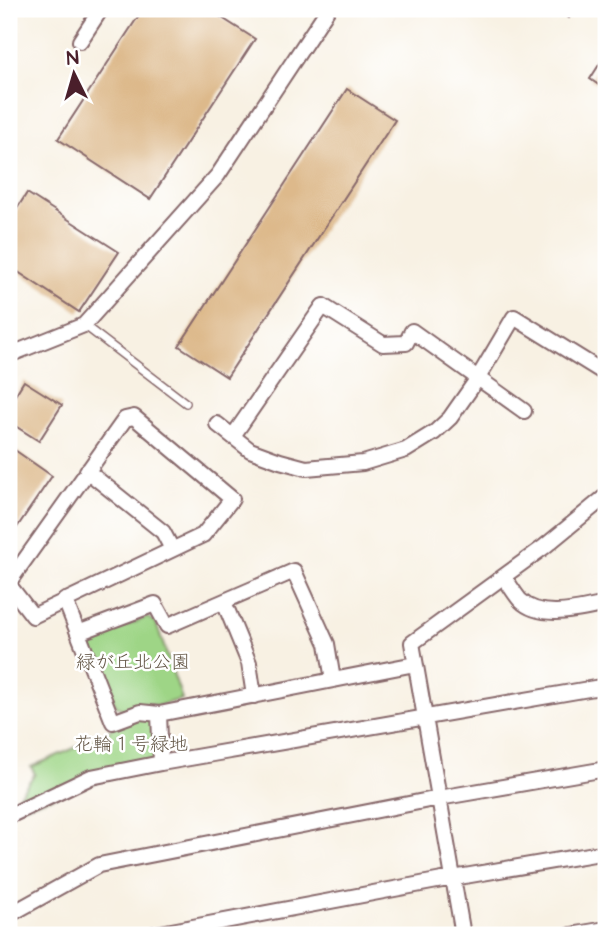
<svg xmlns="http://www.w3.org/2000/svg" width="615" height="944" viewBox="0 0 615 944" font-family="'Architects Daughter','Klee One',sans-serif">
  <rect width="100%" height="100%" fill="#fff"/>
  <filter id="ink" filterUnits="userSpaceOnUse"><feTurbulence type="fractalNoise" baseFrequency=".0143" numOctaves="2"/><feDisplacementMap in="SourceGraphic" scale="14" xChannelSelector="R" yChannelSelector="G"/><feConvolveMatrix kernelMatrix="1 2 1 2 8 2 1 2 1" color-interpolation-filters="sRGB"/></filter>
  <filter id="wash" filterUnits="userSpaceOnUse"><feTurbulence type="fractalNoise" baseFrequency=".00686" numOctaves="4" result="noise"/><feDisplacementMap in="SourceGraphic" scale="28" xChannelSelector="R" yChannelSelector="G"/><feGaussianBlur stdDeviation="1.57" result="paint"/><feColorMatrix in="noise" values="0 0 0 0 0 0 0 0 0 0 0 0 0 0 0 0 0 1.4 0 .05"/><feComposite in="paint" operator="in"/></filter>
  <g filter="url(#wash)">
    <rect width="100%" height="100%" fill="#f8f1e3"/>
    <path fill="#9ed586" stroke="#747a58" stroke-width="2" d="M147,617l9,6 26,76 -25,7 -11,-3 -20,8 -10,-5 -25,-58 3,-8z
      M141,714l16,3 2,45 -135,44 -6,-10 17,-22 -4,-7 76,-33 7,-9z"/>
    <g id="blocks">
      <path fill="#ddb98b" d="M143,9h65l47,30 -105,160 -92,-60z
        M555,9h21l-7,9z
        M606,54v36l-16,-11z
        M347,89l48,31 -168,257 -48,-31z
        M27,193l92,59 -40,60 -70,-46v-45z
        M24,381l38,24 -23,36 -30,-19v-17z
        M9,446l43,30 -43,63z"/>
    </g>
  </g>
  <g filter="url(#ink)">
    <use href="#blocks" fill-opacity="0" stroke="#87686b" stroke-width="2"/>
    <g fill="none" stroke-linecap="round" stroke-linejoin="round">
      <defs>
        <path id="lane" d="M84,325l102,78"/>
        <path id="street" d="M80,41l21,-32
          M9,355l75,-30 134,-150 110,-166
          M217,424l33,26 30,11 26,7 57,-5 43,-13 29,-18 15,-14 28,-40 36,-61 92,57
          M233,436l90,-130 60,38 23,-1 6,-12 112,80
          M87,471l76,61 9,17
          M504,577c5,7 10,16 16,23 21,21 61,9 86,4
          M9,582l116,-163 9,-2 98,82 -29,36 -170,81 -24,-31
          M65,600l13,33
          M224,602l25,61 5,33
          M333,680l-6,-36 -33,-73 -127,55 -12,-22 -77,29 35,89 27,-10 19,2 256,-50
          M159,714l2,49
          M9,816l82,-39 70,-14 445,-77
          M9,915l90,-50 340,-67 167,-29
          M150,935l303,-57 153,-26
          M463,935l-51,-292 132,-96 62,-51
          M571,935l35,-6"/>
      </defs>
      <use href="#lane" stroke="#87686b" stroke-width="10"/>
      <use href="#street" stroke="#87686b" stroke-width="18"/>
      <use href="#lane" stroke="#fff" stroke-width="7"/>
      <use href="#street" stroke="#fff" stroke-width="14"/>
    </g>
  </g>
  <g text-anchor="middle" stroke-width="5" stroke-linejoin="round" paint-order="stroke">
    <g font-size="19" fill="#635646" stroke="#fff">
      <text x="133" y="668">緑が丘北公園</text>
      <text x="131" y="750">花輪１号緑地</text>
    </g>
  </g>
  <rect width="615" height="944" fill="none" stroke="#fff" stroke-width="35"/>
  <g transform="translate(74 74) rotate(355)" stroke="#ffffff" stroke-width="5" paint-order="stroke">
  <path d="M0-5L12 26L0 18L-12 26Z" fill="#4a1f2b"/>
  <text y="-10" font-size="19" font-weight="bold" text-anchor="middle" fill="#4a1f2b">N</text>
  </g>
</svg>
